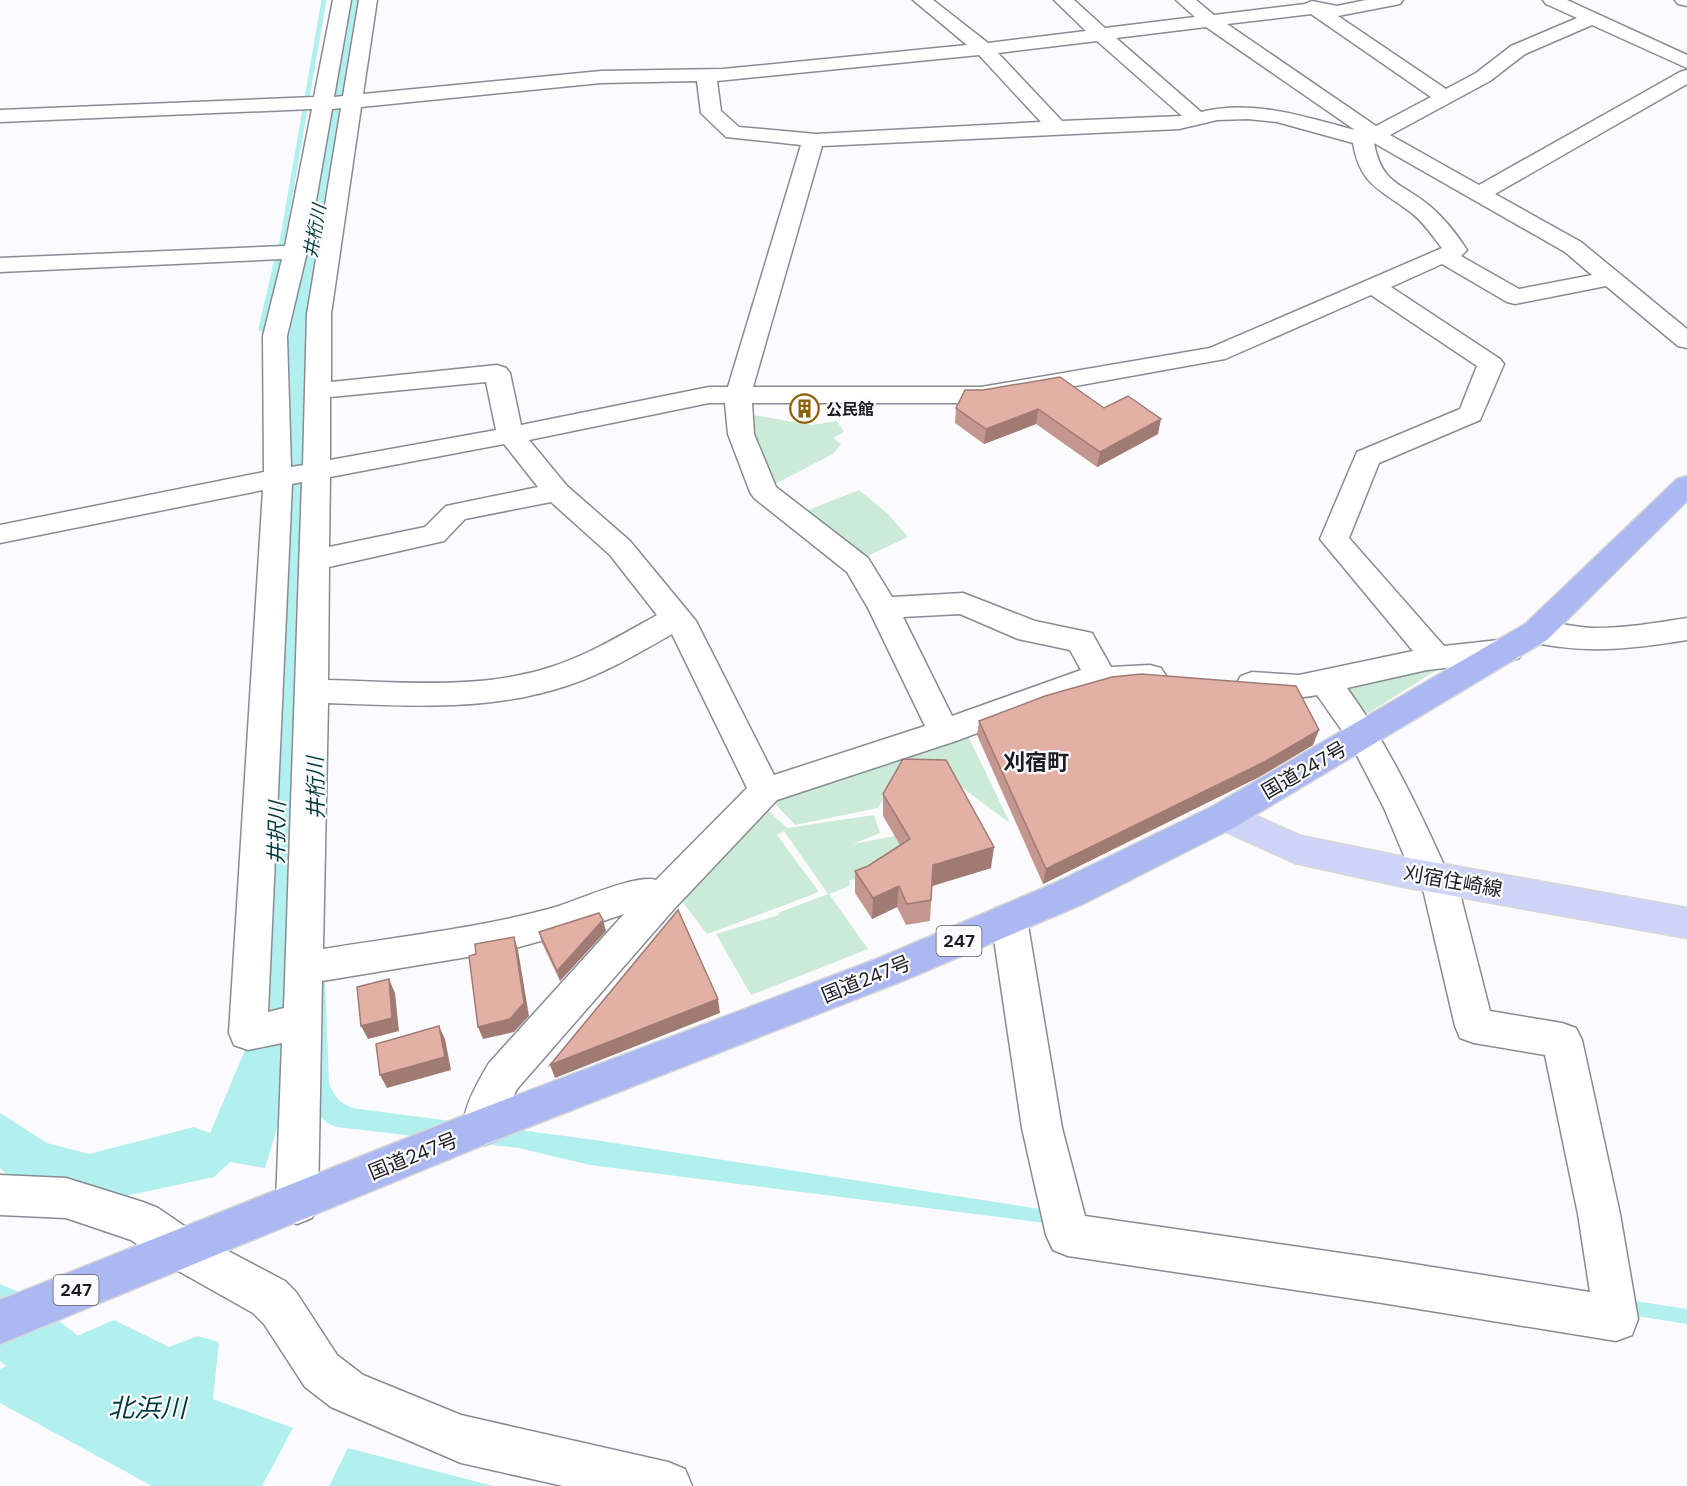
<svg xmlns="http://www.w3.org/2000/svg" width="1687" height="1486" viewBox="0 0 1687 1486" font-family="'DM Sans','Noto Sans JP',sans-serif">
  <rect width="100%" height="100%" fill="#fbfbfd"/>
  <path fill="#ccead8" d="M753,415l59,10 25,-4 7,11 -11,6 8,6 -8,10 -60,31 -19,-38z
    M859,490l29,24 20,23 -47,22 -63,-45z
    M1445,665l-80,50 -25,-28z
    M968,736l42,87 -64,-47 -48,-1 -20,33 -83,17 -27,-29z
    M759,802l28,26 87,-13 6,18 -27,11 80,-15 -34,45 -50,6 1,6 -21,8 39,55 -117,46 -35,-61 63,-19 -1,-2 50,-19 -44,-63 -7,4 42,57 -112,42 -33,-43z"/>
  <path fill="#b2f0f0" d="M347,0h13l-53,332 -2,46 2,59 -22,621 -6,64 -14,46 -35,-6 -16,15 -98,21 -95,-11 -21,-19v-55l47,30 42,11 105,-27 16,6 46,-109 24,-690z
    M322,902l7,181c5,13 10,19 23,25l243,32 1092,169v15l-642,-101 -455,-58 -71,-17 -183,-21 -9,-4 -13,-13z
    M114,1320l55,27 29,-11 21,6 -6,57 80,29 -31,58h-110l-152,-83v-34z
    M348,1448l145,38h-164z"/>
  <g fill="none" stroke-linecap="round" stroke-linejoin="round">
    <path stroke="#b2f0f0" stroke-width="5" d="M281,248l43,-248"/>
    <path stroke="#b2f0f0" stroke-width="7" d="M262,328l19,-82"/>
    <path fill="#b2f0f0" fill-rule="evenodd" d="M0,1284l24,10 96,74 10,25 -10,25 -25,10 -25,-10 -70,-57z"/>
    <defs>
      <path id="minor" d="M333,0h18l-17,97 9,-1 16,-96h18l-14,94 238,-23 122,-2 244,-24 -54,-45h20l55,43 98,-12 -32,-31h20l31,28 90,-11 -19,-17h20l18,15 91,-11 7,-3 25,5 29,-6h37l-3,4 -62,12 108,73 30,-16 35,-27 66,-28 -31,-14 -3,-4h24l120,55v13l-95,-43 -67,29 -35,27 -100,54 89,50 201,-113 7,-2v14l-192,110 86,48 106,87v19l-9,-2 -72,-60 -91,18 -8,-2 -65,-38 -51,23 109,72 4,5 -24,56 -101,43 -30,75 95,108 64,-7 11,3 5,8 -5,8 -11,3 -81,9 -80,18c40,55 69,115 97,177l7,3 5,10 34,133 72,12 14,5 6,12 38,174 18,105 -6,16 -16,6 -234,-38 -314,-47 -15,-6 -7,-15 -24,-107 -31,-209 5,-11 13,-4 13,4 5,11 35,209 23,88 297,43 208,33 -12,-78 -33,-159 -71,-12 -14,-5 -5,-12 -32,-137 -5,-2 -5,-10 -29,-69 -34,-66 -33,-47c-24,5 -52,4 -76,-3l-5,-8 5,-8 11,-4 47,3 114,-24 -93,-112 37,-87 103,-43 17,-43 -106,-71 -146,64 -244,44h-229l2,31 22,53 92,71 24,39 71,-4 72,28 57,12 19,34 39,-2 11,3 5,8 -5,8 -11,3 -63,5 -131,49 -179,59 -103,109 -157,180c-9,16 -11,34 -19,50l-14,6 -14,-6c-2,-3 -6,-9 -6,-13 -2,-17 16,-48 25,-63l135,-149 -65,22 -55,15 -182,30 -4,222 -6,15 -15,6 -15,-6 -6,-15 6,-160 -34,7 -14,-5 -5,-12 34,-543 -263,53v-18l264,-53 -1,-136 19,-77 -282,13v-14l285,-12 27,-137 -312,13v-12l314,-13zM1311,14l120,83 -55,29 -149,-102zM1206,27l149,103c-51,-13 -101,-31 -154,-18l-85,-74zM1097,41l85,75 -120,5 -64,-68zM979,55l62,67 -225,12 -77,-7 -18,-16 -4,-30zM697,81l4,32 25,24 75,8 -73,242h-19l-188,38 -11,-52 -4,-5 -9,-3 -166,17v-68l30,-207 240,-24zM341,108l-34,206 -4,151 -12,2 -4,-131 20,-84 25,-143zM1248,119l29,3 76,21c7,44 30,47 61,72 11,9 19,22 28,33l-232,100 -229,39h-228l69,-241 357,-17 38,-9zM1374,143l191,109 27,23 -73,14 -58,-33 6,-6c-9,-14 -23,-32 -36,-43 -29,-25 -49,-21 -57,-64zM486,382l10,48 -166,30v-63zM709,403h16l3,31 22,58 4,6 93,74 21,36 57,118 -151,49 -78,-154 -66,-80 -63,-55 -38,-46zM504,444l34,43 -92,19 -21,21 -96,20 1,-70zM302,482l-18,526 -16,4 24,-528zM551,502l59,53 47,60c-34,19 -69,40 -106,52 -71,23 -150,15 -223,13l1,-113 115,-26 21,-22zM960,614l58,25 52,11 11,20 -129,46 -49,-99zM672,634l75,154 -91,92c-19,-6 -76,19 -97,26 -76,22 -157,30 -236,43l5,-246c81,3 163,9 241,-18 36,-12 70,-32 103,-51z
        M1675,0h12v6l-9,-2z
        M1687,618v22c-54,9 -108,15 -162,0l-4,-8 4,-8c21,-6 47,4 69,4 31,0 62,-5 93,-10z
        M0,1175l66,3 77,24 15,6 38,26 89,47 11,11 41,63 26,20 98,40 207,47 17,7 7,17h-129l-102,-23 -130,-56 -26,-20 -41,-63 -11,-11 -87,-49 -35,-24 -65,-22 -66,-3z"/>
      <path id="major" d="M1225,802l76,34 103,21 283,51v30l-283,-51 -109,-24 -82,-37 -5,-10 5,-10z"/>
      <path id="highway" d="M1687,476v25l-140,139 -310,186 -154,78 -178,76 -407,159 -498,205v-44l470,-187 409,-155 178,-76 156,-76 312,-182 152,-145z"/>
    </defs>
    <use href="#minor" stroke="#888b94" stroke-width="3"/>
    <use href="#major" stroke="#d6d6d7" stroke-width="3"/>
    <use href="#highway" stroke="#d6d6d7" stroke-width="3"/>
    <use href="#minor" fill="#fff" fill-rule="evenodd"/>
    <use href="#major" fill="#cdd4f7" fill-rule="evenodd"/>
    <use href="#highway" fill="#abb8f2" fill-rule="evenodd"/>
  </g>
  <path fill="#c3978f" d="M956,408h148l54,26 -61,33 -61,-43 -52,20 -29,-21z
    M979,721l334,24 -54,32 -216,107 -66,-149z
    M883,794l108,74 -59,18 -2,35 -24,4 -9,-18 -25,12 -17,-26v-22l13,-5 32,-21 -17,-29z
    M606,931l-46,50 -18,-38 -3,-11z"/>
  <path fill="#9f7b74" d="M1038,409l-2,15 -52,20 2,-15z
    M1161,419l-3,15 -61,33 3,-15z
    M1319,730l-6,15 -54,32 -216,107 3,-15z
    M994,847l-3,21 -59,18 1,-21z
    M899,886l-2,21 -25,12 1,-21z
    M603,920l3,11 -46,50 -3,-10z
    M514,937l4,13 11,66 -15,16 -31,7 -5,-12z
    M389,979l6,14 4,38 -31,8 -7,-13z
    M718,999l2,14 -165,65 -5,-13z
    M439,1026l6,13 6,31 -64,18 -7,-13z"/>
  <path fill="#e3b0a6" stroke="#9f7b74" stroke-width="1.5" d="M1060,377l44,31 24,-12 33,23 -61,33 -62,-43 -52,20 -30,-21 9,-18h18z
    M1141,674l155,12 23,44 -55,32 -218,107 -67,-148 66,-25 67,-19z
    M903,759l43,1 48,87 -61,18 -2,35 -24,4 -8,-18 -26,12 -18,-27 13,-5 42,-27 -27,-45z
    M678,910l40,89 -168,66 66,-80z
    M599,913l4,7 -46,51 -18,-39z
    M514,937l10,66 -14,16 -32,8 -9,-71 7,-2 -1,-10z
    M389,979l3,39 -31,8 -4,-39z
    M439,1026l6,31 -65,18 -4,-31z"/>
  <defs>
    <symbol id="building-ring" viewBox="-11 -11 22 22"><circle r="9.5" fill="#fbfbfd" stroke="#8d6207" stroke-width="1.5"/><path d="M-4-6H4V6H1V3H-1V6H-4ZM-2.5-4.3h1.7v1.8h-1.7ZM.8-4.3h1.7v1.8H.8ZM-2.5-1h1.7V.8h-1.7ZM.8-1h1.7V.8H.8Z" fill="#8d6207"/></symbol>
  </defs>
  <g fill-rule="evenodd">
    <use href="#building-ring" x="788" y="392" width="33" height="33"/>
  </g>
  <g text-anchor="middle" stroke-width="4.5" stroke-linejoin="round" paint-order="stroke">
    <g font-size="16" font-weight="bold" fill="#1c1d21" stroke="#fbfbfd" text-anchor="start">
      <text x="826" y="415">公民館</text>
    </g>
    <g font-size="18" font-style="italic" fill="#003c3d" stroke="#fbfbfd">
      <text transform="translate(315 231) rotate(-80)" y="6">井桁川</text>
    </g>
    <g fill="#fbfbfd" stroke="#5f6063" stroke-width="1.5">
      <rect x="936.5" y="926" width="45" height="30" rx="4.5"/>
      <rect x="53.5" y="1275" width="45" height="30" rx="4.5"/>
    </g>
    <g font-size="18" font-weight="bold" fill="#1c1d21">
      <text x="959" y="947">247</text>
      <text x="76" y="1296">247</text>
    </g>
    <g font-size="20" fill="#1c1d21" stroke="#fbfbfd">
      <text transform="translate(1304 770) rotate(-30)" y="7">国道247号</text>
      <text transform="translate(1453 881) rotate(10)" y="7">刈宿住崎線</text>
      <text transform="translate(866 979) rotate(-22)" y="7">国道247号</text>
      <text transform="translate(413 1156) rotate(-22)" y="7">国道247号</text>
    </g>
    <g font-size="21" font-style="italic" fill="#003c3d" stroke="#fbfbfd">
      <text transform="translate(316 788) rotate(-91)" y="7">井桁川</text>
      <text transform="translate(277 833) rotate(-89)" y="7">井択川</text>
    </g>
    <g font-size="22" font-weight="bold" fill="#1c1d21" stroke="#fbfbfd">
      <text x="1036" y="770">刈宿町</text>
    </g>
    <g font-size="26" font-style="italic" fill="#003c3d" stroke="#fbfbfd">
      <text x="147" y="1417">北浜川</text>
    </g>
  </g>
</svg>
